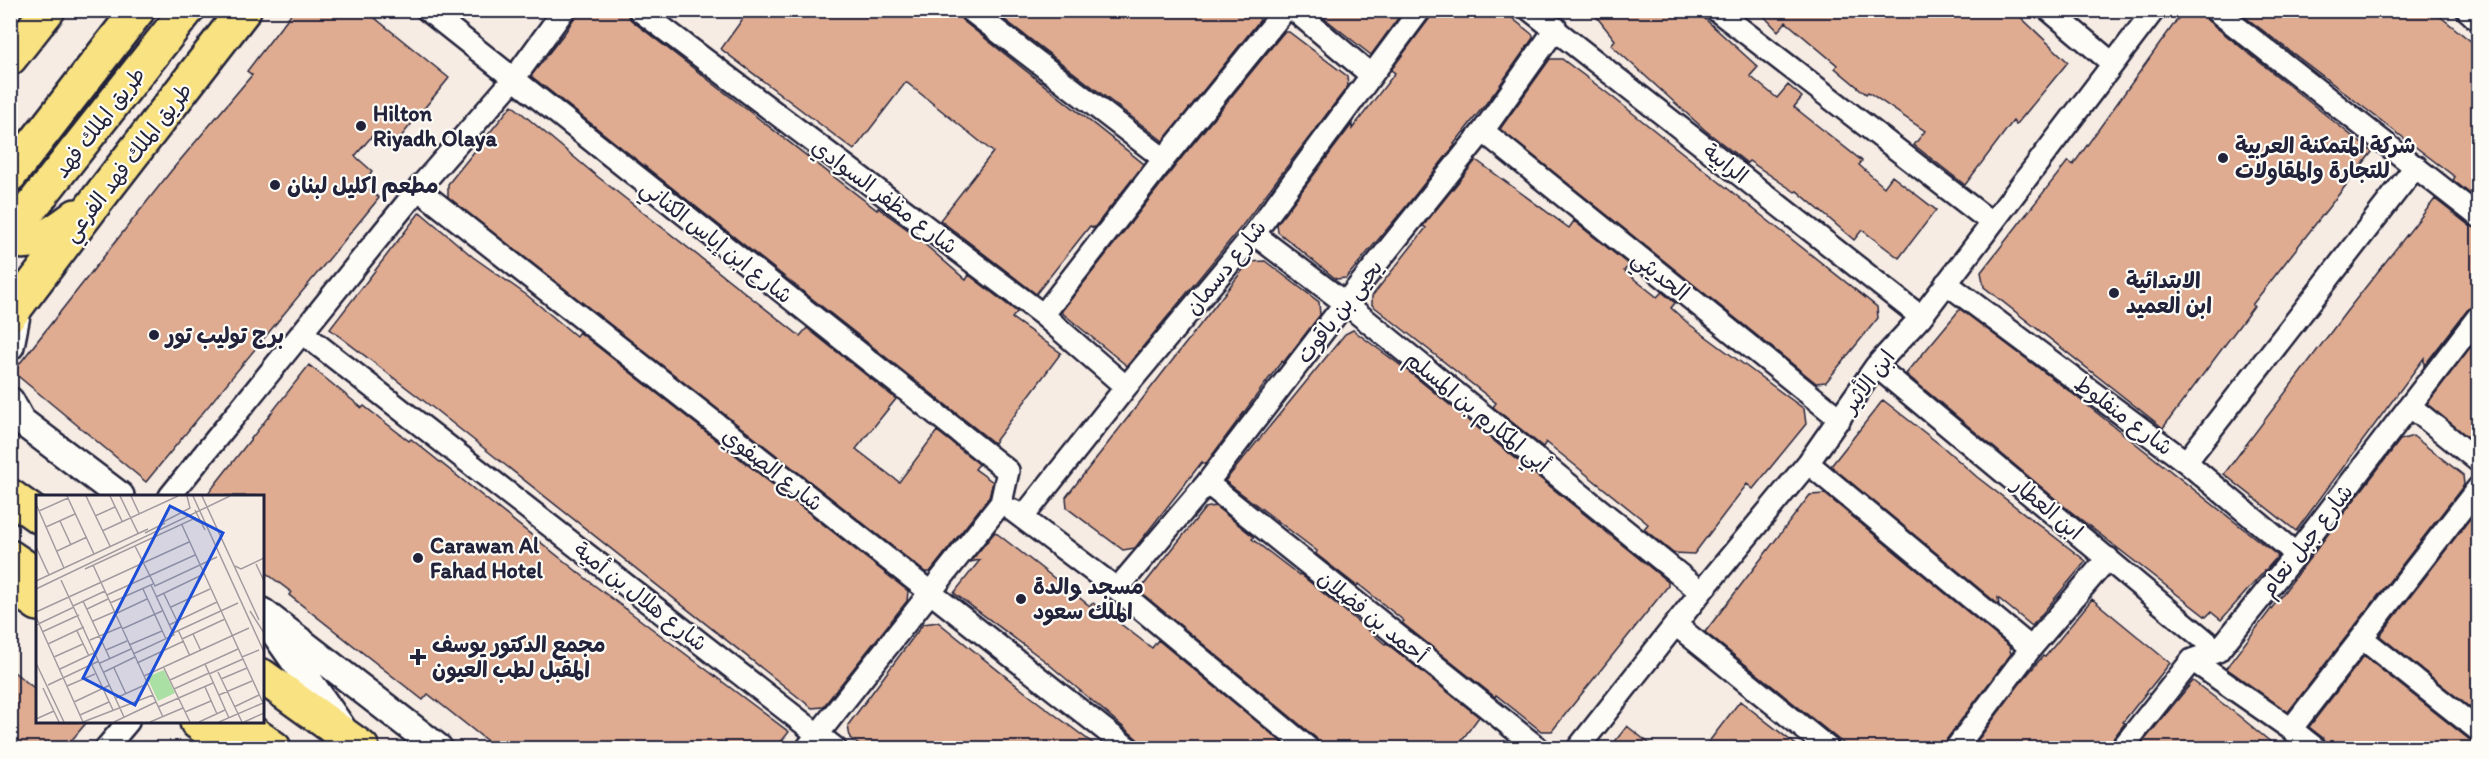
<svg xmlns="http://www.w3.org/2000/svg" width="2489" height="759" viewBox="0 0 2489 759" font-family="Itim,'Playpen Sans Arabic',sans-serif">
  <rect width="100%" height="100%" fill="#f7ece3"/>
  <filter id="ink" filterUnits="userSpaceOnUse"><feTurbulence type="fractalNoise" baseFrequency=".0167" numOctaves="2"/><feDisplacementMap in="SourceGraphic" scale="12" xChannelSelector="R" yChannelSelector="G"/><feConvolveMatrix kernelMatrix="1 2 1 2 8 2 1 2 1" color-interpolation-filters="sRGB"/></filter>
  <g filter="url(#ink)">
    <path fill="#dfac92" stroke="#22223b" stroke-width="1.5" d="M294,10h71l84,68 -59,72 -18,-14 -17,20 17,15 -10,13 17,14 -233,284 -133,-110 158,-201 81,-96 -5,-4z
      M579,10h46l6,10 246,190 1,-2 29,21 59,51 3,-5 48,37 -5,6 49,35 -67,90 -463,-367 35,-45z
      M749,10h209l4,10 182,144 -50,64 -4,-2 -54,68 -96,-74 53,-68 -87,-70 -52,68 -133,-101z
      M992,10h264l4,10 -97,121z
      M1314,10h90l-33,45z
      M1433,10h69l31,25v3l-38,54 -41,52 1,1 -51,64 -58,69 -10,1 -58,-47 -1,-8 75,-100v5l43,-56 -4,-3 39,-52z
      M1591,10h104l63,57 -8,9 27,22 11,-13 14,12 -8,10 68,54 -3,4 25,22 8,-11 44,34 -37,48 -37,-28 -8,10 -57,-49 -2,1 -46,-31 -2,2 -42,-33 -94,-85 4,-5z
      M1758,10h255l55,52 -52,63 -3,-4 -48,64 -51,-40 11,-14 -57,-39 -2,2 -31,-26 2,-3 -51,-43 -8,9z
      M2184,10h19l4,10 165,132 -120,153 2,1 -91,122 -179,-141 -3,-15 87,-111 5,4z
      M2236,10h196l46,37v153l-25,-20 2,-3 -46,-35z
      M1284,32h5l58,44 1,10 -106,140 -115,140 -66,-54 122,-156z
      M1550,59h12l44,33 271,215 1,11 -52,64 -10,1 -316,-254z
      M512,105l81,68 207,163 7,-8 89,71 -40,50 43,33 38,-51 42,33 -4,5 18,13 -4,15 -59,75h-5l-477,-375v-13z
      M1476,160l93,68 5,-7 55,44 -5,6 33,26 5,-5 13,11 -4,5 18,16 115,85 2,15 -53,65 -6,-5 -53,70 -21,-1 -29,-24 4,-5 -102,-82 -3,5 -50,-40 3,-4 -124,-98v-9l54,-68 -3,-2z
      M2435,199l35,27 8,2v76l-10,5 -44,57v-8l-128,173 -72,-57 122,-162z
      M420,212l53,45 55,39 48,40 3,-4 329,259 -1,10 -84,106 -11,1 -375,-297 -107,-82z
      M1265,261l54,41 1,13 -37,48 -1,-2 -77,104 -3,-3 -67,86 -12,2 -56,-42 -1,-11 183,-235z
      M1960,309l113,85 205,162 -57,64 -10,-8 -5,5 -141,-110 -159,-133z
      M1353,330l55,41 260,211v4l-116,145h-11l-45,-36 -1,2 -93,-74 2,-2 -46,-37 -1,2 -41,-32 1,-3 -92,-70 120,-147z
      M2478,337v108l-51,-41z
      M309,365l53,43 2,-2 45,35 2,-2 183,146 195,147 -13,16h-280l-68,-54 -5,6 -134,-105 2,-3 -29,-22v-74h-56z
      M1883,400l60,47 34,30 109,84 -54,65 -34,-28 1,7 -168,-139z
      M2413,436l50,39 1,10 -176,227 -62,-44 174,-228z
      M1825,494l184,152 2,8 -65,86 -2,8h-95l-144,-116 105,-137z
      M1215,506l39,31 -2,2 47,36 1,-1 85,70 1,-1 93,74 -23,31h-136l-4,-10 -177,-147 66,-83z
      M2478,508v206l-98,-78z
      M995,532l95,74 3,-3 59,45 6,-8 131,108h-141l-103,-87 -91,-68 26,-33 -10,2z
      M2092,599l78,64 -47,59 2,1 -13,17 -2,8h-138l46,-62 25,-30 2,1z
      M938,622l92,74 69,52h-236l-13,-10 -2,-13 75,-101z
      M2364,656l106,84 8,2v6h-147l-4,-3 -4,-7 -14,-11z
      M10,669l28,22v31h49l-22,26h-55z
      M2193,681l46,35 39,32h-140z
      M1740,701l60,47h-96z
      M1627,726l28,22h-45z"/>
    <g fill="none" stroke-linecap="round" stroke-linejoin="round">
      <defs>
        <path id="minor" d="M427,10l581,461 -7,32 -194,245
          M639,10l404,305 83,72
          M970,10l194,149
          M1294,10l77,65
          M1530,10l391,307
          M1716,10l276,213
          M2049,10l63,53
          M2215,10l263,206
          M2467,10l11,10
          M1483,131l357,288
          M418,189l710,559
          M1254,234l91,69 356,289
          M1946,283l240,179 110,92
          M1043,315l121,-156 121,-149
          M304,334l531,414
          M1876,366l342,285
          M2410,406l68,55
          M2186,462l230,-296
          M1808,463l223,185
          M1207,483l331,265
          M170,496l248,-307 95,-109 51,-70
          M1012,510l105,79 191,159
          M1023,517l103,-130 128,-153 166,-224
          M1117,589l90,-106 138,-180 138,-172 73,-103
          M1676,625l152,123
          M2362,638l116,92
          M2192,660l99,69 24,19
          M2291,729l187,-241
          M106,748l22,-26
          M1578,748l123,-156 107,-129 68,-97 45,-49 233,-307
          M1956,748l75,-100 77,-90
          M2122,748l70,-88 26,-9 78,-97 182,-237"/>
        <path id="tertiary" d="M10,346l8,-41
          M10,401l11,20 99,75
          M262,612l176,136
          M273,630l68,97"/>
        <path id="primary" d="M10,58l38,-48
          M10,240c27,7 46,-9 66,-24
          M10,315l87,-115 147,-190
          M10,496l28,20
          M10,557l28,19
          M10,584l28,20
          M262,676l100,72
          M197,722l36,26
          M237,722l37,26"/>
        <path id="motorway" d="M10,175l128,-165
          M10,234l177,-224"/>
      </defs>
      <use href="#minor" stroke="#22223b" stroke-width="26"/>
      <use href="#tertiary" stroke="#22223b" stroke-width="32"/>
      <use href="#primary" stroke="#22223b" stroke-width="38"/>
      <use href="#motorway" stroke="#22223b" stroke-width="38"/>
      <use href="#minor" stroke="#fdfcf7" stroke-width="21"/>
      <use href="#tertiary" stroke="#fdfcf7" stroke-width="27"/>
      <use href="#primary" stroke="#f8e281" stroke-width="33"/>
      <use href="#motorway" stroke="#f8e281" stroke-width="33"/>
    </g>
  </g>
  <g fill="#22223b" stroke="#fdfcf7" stroke-width="2">
    <circle cx="361" cy="126" r="6"/>
    <circle cx="2223" cy="158" r="6"/>
    <circle cx="275" cy="185" r="6"/>
    <circle cx="2114" cy="293" r="6"/>
    <circle cx="154" cy="335" r="6"/>
    <circle cx="418" cy="558" r="6"/>
    <circle cx="1021" cy="599" r="6"/>
    <path d="M415 648h6v6h6v6h-6v6h-6v-6h-6v-6h6z"/>
  </g>
  <g text-anchor="middle" stroke-width="4.5" stroke-linejoin="round" paint-order="stroke">
    <g font-size="22" font-weight="bold" fill="#22223b" stroke="#fdfcf7" text-anchor="start">
      <text x="373" y="121">Hilton<tspan x="373" dy="25">Riyadh Olaya</tspan></text>
      <text x="2235" y="153">شركة المتمكنة العربية<tspan x="2235" dy="25">للتجارة والمقاولات</tspan></text>
      <text x="287" y="193">مطعم اكليل لبنان</text>
      <text x="2126" y="288">الابتدائية<tspan x="2126" dy="25">ابن العميد</tspan></text>
      <text x="166" y="343">برج توليب تور</text>
      <text x="430" y="553">Carawan Al<tspan x="430" dy="25">Fahad Hotel</tspan></text>
      <text x="1033" y="594">مسجد والدة<tspan x="1033" dy="25">الملك سعود</tspan></text>
      <text x="432" y="652">مجمع الدكتور يوسف<tspan x="432" dy="25">المقبل لطب العيون</tspan></text>
    </g>
    <g font-size="22" fill="#22223b" stroke="#fdfcf7">
      <text transform="translate(99 122) rotate(-52)" y="8">طريق الملك فهد</text>
      <text transform="translate(127 162) rotate(-52)" y="8">طريق الملك فهد الفرعي</text>
      <text transform="translate(1726 163) rotate(38)" y="8">الرابية</text>
      <text transform="translate(885 196) rotate(37)" y="8">شارع مظفر السوادي</text>
      <text transform="translate(717 241) rotate(38)" y="8">شارع ابن إياس الكناني</text>
      <text transform="translate(1225 267) rotate(-51)" y="8">شارع دسمان</text>
      <text transform="translate(1661 275) rotate(39)" y="8">الحديثي</text>
      <text transform="translate(1339 311) rotate(-52)" y="8">يحيى بن ياقوت</text>
      <text transform="translate(1868 381) rotate(-53)" y="8">ابن الأثير</text>
      <text transform="translate(1478 411) rotate(39)" y="8">أبي المكارم بن المسلم</text>
      <text transform="translate(2124 415) rotate(37)" y="8">شارع منفلوط</text>
      <text transform="translate(773 469) rotate(38)" y="8">شارع الصفوي</text>
      <text transform="translate(2048 508) rotate(40)" y="8">ابن العطار</text>
      <text transform="translate(2306 540) rotate(-52)" y="8">شارع جبل نعام</text>
      <text transform="translate(641 596) rotate(38)" y="8">شارع هلال بن أمية</text>
      <text transform="translate(1373 616) rotate(39)" y="8">أحمد بن فضلان</text>
    </g>
  </g>
  <g transform="translate(36 495)">
    <rect width="228" height="228" fill="#f7ece3"/>
    <path d="M128,175l11,23 -17,8 -11,-24z" fill="#aae0a3"/>
    <path fill="none" stroke="#a29ba0" stroke-width="1.5" d="M31,1l27,58M50,1l24,50M74,1l12,25M84,1l18,37M95,1l8,17M157,1l71,156M166,1l57,124M0,9l28,64M159,15l10,20M3,16l29,-13M59,21l20,-9M24,26l11,24M127,27l27,-14 -3,-12M146,30l82,180M10,32l29,-13M66,36l76,-35M109,38l20,-10M99,51l20,40 62,-29M0,52l13,28M21,56l30,-14M220,69l8,17M57,70l70,152M199,71l6,3 23,-11M49,74l108,-50 8,4M25,85l63,137M0,86l112,-52M0,94l194,-93M107,94l23,50M128,99l13,27M71,100l88,-40M120,102l48,-23M47,106l27,58M74,108l43,-19M37,111l32,-15M135,112l39,-18M51,114l21,-10M214,116l14,22M0,117l153,-70M79,119l32,-15M0,122l47,105M57,126l21,-9M0,130l38,-18M133,130l48,-23M86,134l40,-18M142,135l12,26M41,136l12,25M6,137l37,-17M137,138l65,-30M157,139l8,17M146,144l43,-20M54,145l31,-13M12,149l36,-17M93,150l33,-14M70,155l21,-9M97,159l41,-19 -23,-50M18,162l29,-13M206,162l17,-7M0,168l28,59M64,168l31,-14M101,168l47,-22M169,169l24,54M56,170l21,45M78,173l12,26M128,173l26,54M24,174l36,-17M68,177l31,-15M182,177l24,50M173,179l34,-15M108,181l105,-48M185,184l26,-11M134,185l68,-31M12,190l51,-24M31,191l28,-12M169,192l12,27M7,193l16,34M138,194l35,-16M183,200l33,-14M80,203l31,-14M38,207l36,-17M122,212l55,-24M198,212l25,-12M149,217l26,-11M44,220l29,-13M0,224l18,-8M47,227l70,-27M78,227l42,-20M114,227l33,-14M163,227l26,-12M183,227l44,-19M208,227l20,-9"/>
    <path fill="#1d4ed8" fill-opacity="0.15" stroke="#1d4ed8" stroke-width="3" d="M134,11l53,27 -88,172 -52,-27z"/>
    <rect width="228" height="228" fill="none" stroke="#22223b" stroke-width="3"/>
  </g>
  <rect width="2489" height="759" fill="none" stroke="#fdfcf7" stroke-width="36"/>
  <rect x="18" y="18" width="2453" height="723" fill="none" stroke="#22223b" stroke-width="2" filter="url(#ink)"/>
</svg>
